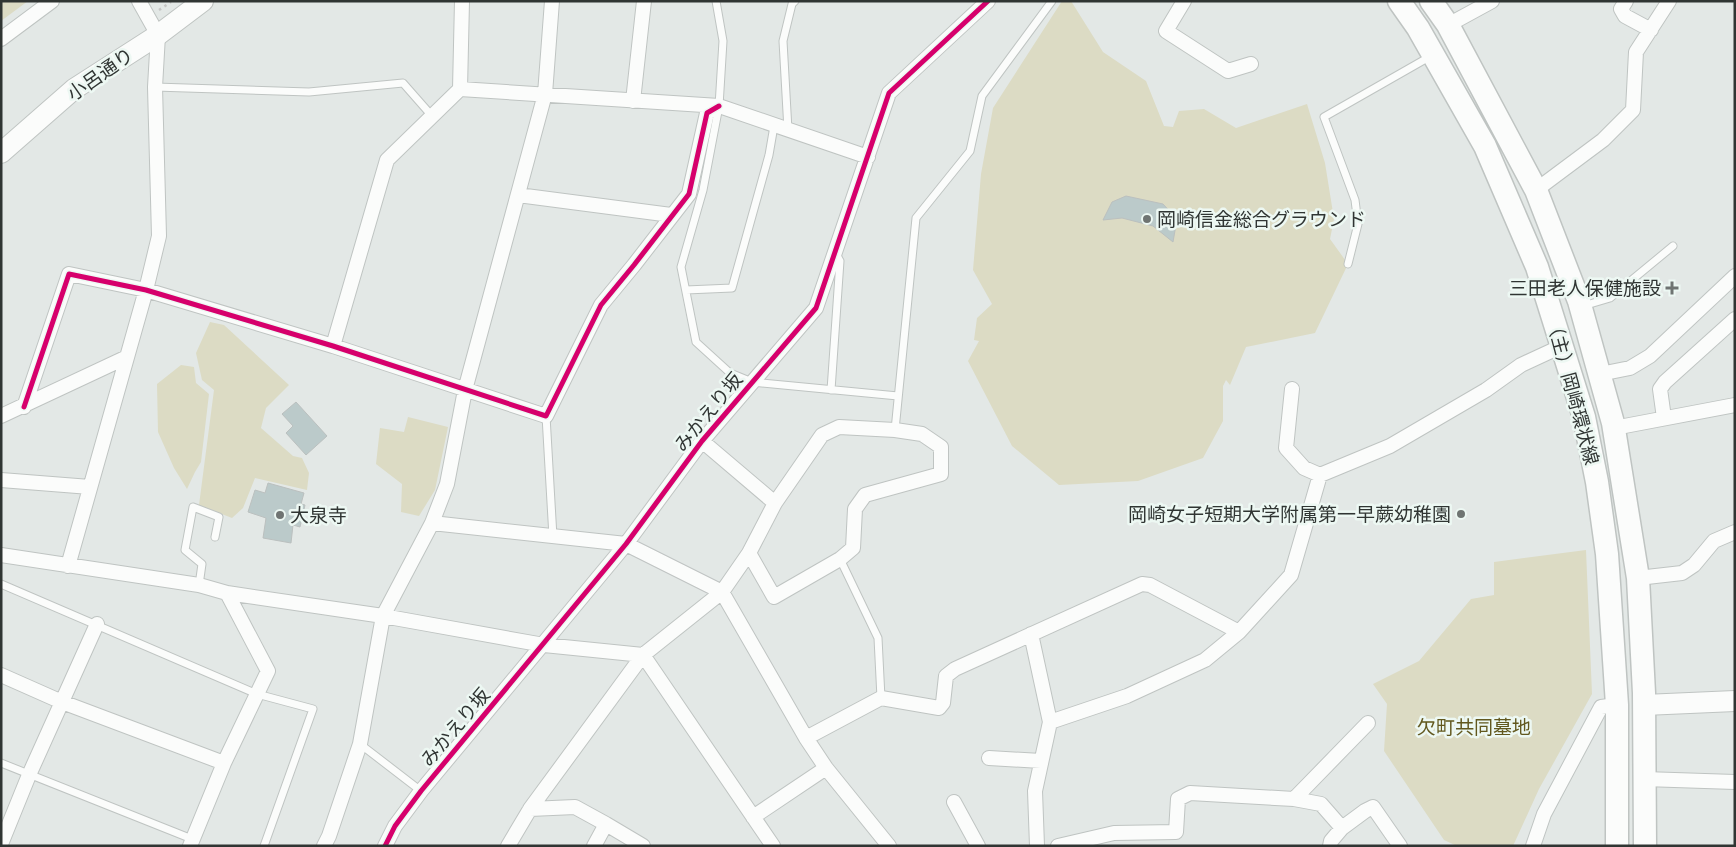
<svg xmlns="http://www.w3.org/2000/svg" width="1736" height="847" viewBox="0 0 1736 847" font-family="'Exo 2','Noto Sans JP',sans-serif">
  <rect width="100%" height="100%" fill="#e3e8e6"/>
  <path fill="#dcdbc4" d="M1,1h27l-27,20z
    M1062,1h9l32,51 43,29 18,45 9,1 6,-16 25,-2 32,19 71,-24 18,59 9,56 -4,20 18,25 -33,69 -69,14 -16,38 -4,-5 -3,6v35l-20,37 -65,23 -79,4 -47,-39 -44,-85 11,-20 -5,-1 3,-22 15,-14 -19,-34 8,-96 12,-66z
    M210,322l14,3 65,60 -23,23 -5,20 32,28 9,2 7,15 -2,17 -52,-12 -12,30 -11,10 -33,-13 15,-115 -12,-10 -6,-27z
    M181,365l13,2 2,16 13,11 -8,68 -6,10 -8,17 -13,-21 -16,-36 -1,-48z
    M408,417l40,10 -13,63 -16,26 -18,-4 1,-28 -26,-20 4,-36 24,4z
    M1586,550l6,144 -53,95 -26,57h-56l-13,-6 -60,-89 3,-47 -14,-20 46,-23 52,-62 23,-4v-33z"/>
  <path fill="#bbcaca" stroke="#bbc0bf" d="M1126,196l37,8 14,15 -4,23 -20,-16 -31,-8 -19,2 9,-18z
    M296,402l31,34 -21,19 -20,-22 7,-7 -11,-12z
    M268,483l36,10 -3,11 4,1 -5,22 -7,-2 -2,18 -28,-5 3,-20 -18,-6 7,-22 10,3z"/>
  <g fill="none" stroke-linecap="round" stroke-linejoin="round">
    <defs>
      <path id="lane" d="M716,1l7,40 -4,65 -16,84 -22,77 15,75 34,31 22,9 146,14
        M155,87l154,5 94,-9 29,33
        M788,130l-5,-89 9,-37 3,-3
        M1348,264l10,-40 -3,-24 -31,-83 107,-61
        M686,290l46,-2 37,-133 5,-29
        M1583,306l27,-8 63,-52
        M831,390l9,-129 -5,-9
        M546,416l7,121
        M895,430l21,-212 54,-67 12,-55 70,-95
        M840,559l38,79 3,60
        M1,584l256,110 56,15 -49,137
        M199,585l3,-21 -17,-14 8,-43 26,10 -4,20
        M360,744l61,47
        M1,763l191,76"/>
      <path id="street" d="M1184,1l-18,30 62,40 23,-7
        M1626,1l-5,8 4,7 26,14
        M1448,25l44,-24
        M1,39l51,-38
        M460,89l259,17 149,51
        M633,101l11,-100
        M1536,190l67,-50 30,-30 3,-58 33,-51
        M518,195l153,20
        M333,346l54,-186 73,-71 2,-88
        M1600,374l30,-6 20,-12 85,-80
        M1292,389l-6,59 18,20 16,7
        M24,407l45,-133 77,16 187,56 213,70 55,-111 33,-40 55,-71 18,-81 12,-7
        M1,416l126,-59
        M1664,418l-4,-29 5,-7 70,-63
        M1614,428l121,-23
        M702,441l73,62
        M1,480l89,7
        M432,523l194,21 96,48 84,146 20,30 63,78
        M1,555l198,30 28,8 156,23 161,29 99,10 130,191
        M68,566l78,-276 13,-54 -4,-149 3,-52 -19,-34
        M1638,578l44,-5 12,-8 20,-24 21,-9
        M1031,634l19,88
        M1,675l61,27 162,61
        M806,738l75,-40 58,10 4,-5 3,-27 9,-7 187,-85 8,1 89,47
        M989,758l52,3
        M1644,779l91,3
        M1294,799l27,5 21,24 23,-17 8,-4 27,39
        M954,802l24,44
        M530,809l45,-2 31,17 37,22
        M753,817l73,-49
        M1,844l28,-69 68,-151
        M190,846l34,-83 44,-92 -41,-78
        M324,846l5,-10 31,-92 23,-128 49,-93 15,-39 18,-94 80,-296 7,-93
        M385,846l10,-20 26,-35 205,-247 76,-103 114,-133 73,-215 99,-92
        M508,846l22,-37 113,-154 79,-63 27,-39 26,-50 47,-68 17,-8 56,3 27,4 19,13v27l-76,21 -10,14 -2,39 -13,11 -66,38 -25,-44
        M594,846l12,-22
        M1037,846l-2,-55 15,-69 77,-26 78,-36 34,-28 52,-57 29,-100 70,-29 96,-56 35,-25 41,-19
        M1058,846l56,-13 62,-1 2,-33 12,-6 104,6 74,-76
        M1330,846l1,-5 11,-13
        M1533,846l11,-32 57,-107 16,-2"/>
      <path id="secondary" d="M1,153l73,-64 84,-54 45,-34
        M1644,705l91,-4"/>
      <path id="primary" d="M1399,1l19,27 67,118 52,121 47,150 13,65 10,72 10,151v141
        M1431,1l17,24 88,165 43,111 34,122 25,155 6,115 1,153"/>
    </defs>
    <use href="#lane" stroke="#bfc4c2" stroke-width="9"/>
    <use href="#street" stroke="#bfc4c2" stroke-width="16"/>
    <use href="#secondary" stroke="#bfc4c2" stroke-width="22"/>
    <use href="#primary" stroke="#bfc4c2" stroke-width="25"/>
    <path stroke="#c5c6c5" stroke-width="2.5" stroke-dasharray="2.5 4" stroke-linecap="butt" d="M159,10l12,-8"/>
    <use href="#lane" stroke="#fbfcfb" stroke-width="7"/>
    <use href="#street" stroke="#fbfcfb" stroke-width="14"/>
    <use href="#secondary" stroke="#fbfcfb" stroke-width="20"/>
    <use href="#primary" stroke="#fbfcfb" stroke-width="22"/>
    <defs>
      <path id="cycleway" d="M24,407l45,-133 77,16 187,56 213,70 55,-111 33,-40 55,-71 18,-81 12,-7
        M385,846l10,-20 26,-35 205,-247 76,-103 114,-133 73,-215 99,-92"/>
    </defs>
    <use href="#cycleway" stroke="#edf8f3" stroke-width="8"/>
    <use href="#cycleway" stroke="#d6006c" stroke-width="5"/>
  </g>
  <g fill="#6f7472" stroke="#edf8f3" stroke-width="2">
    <circle cx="1147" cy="219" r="5"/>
    <path d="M1669.5 280.5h5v5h5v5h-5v5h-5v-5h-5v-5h5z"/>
    <circle cx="1461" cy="514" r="5"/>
    <circle cx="280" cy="515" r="5"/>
  </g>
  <g text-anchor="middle" stroke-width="5" stroke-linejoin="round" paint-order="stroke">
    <g font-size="19" fill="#303533" stroke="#edf8f3">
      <text transform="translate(100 74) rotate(-35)" y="7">小呂通り</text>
      <text transform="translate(1573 391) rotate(75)" y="7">（主）岡崎環状線</text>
      <text transform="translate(708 412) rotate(-51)" y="7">みかえり坂</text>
      <text transform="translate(455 727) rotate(-50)" y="7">みかえり坂</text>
    </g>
    <g font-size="19" fill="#303533" stroke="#edf8f3" text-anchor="start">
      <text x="1157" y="226">岡崎信金総合グラウンド</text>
      <text x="1661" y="295" text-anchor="end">三田老人保健施設</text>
      <text x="1451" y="521" text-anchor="end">岡崎女子短期大学附属第一早蕨幼稚園</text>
      <text x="290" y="522">大泉寺</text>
    </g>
    <g font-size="19" fill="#62581e" stroke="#edf8f3">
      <text x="1474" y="734">欠町共同墓地</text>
    </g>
  </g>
  <rect width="1736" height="847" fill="none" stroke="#303533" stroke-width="5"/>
</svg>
